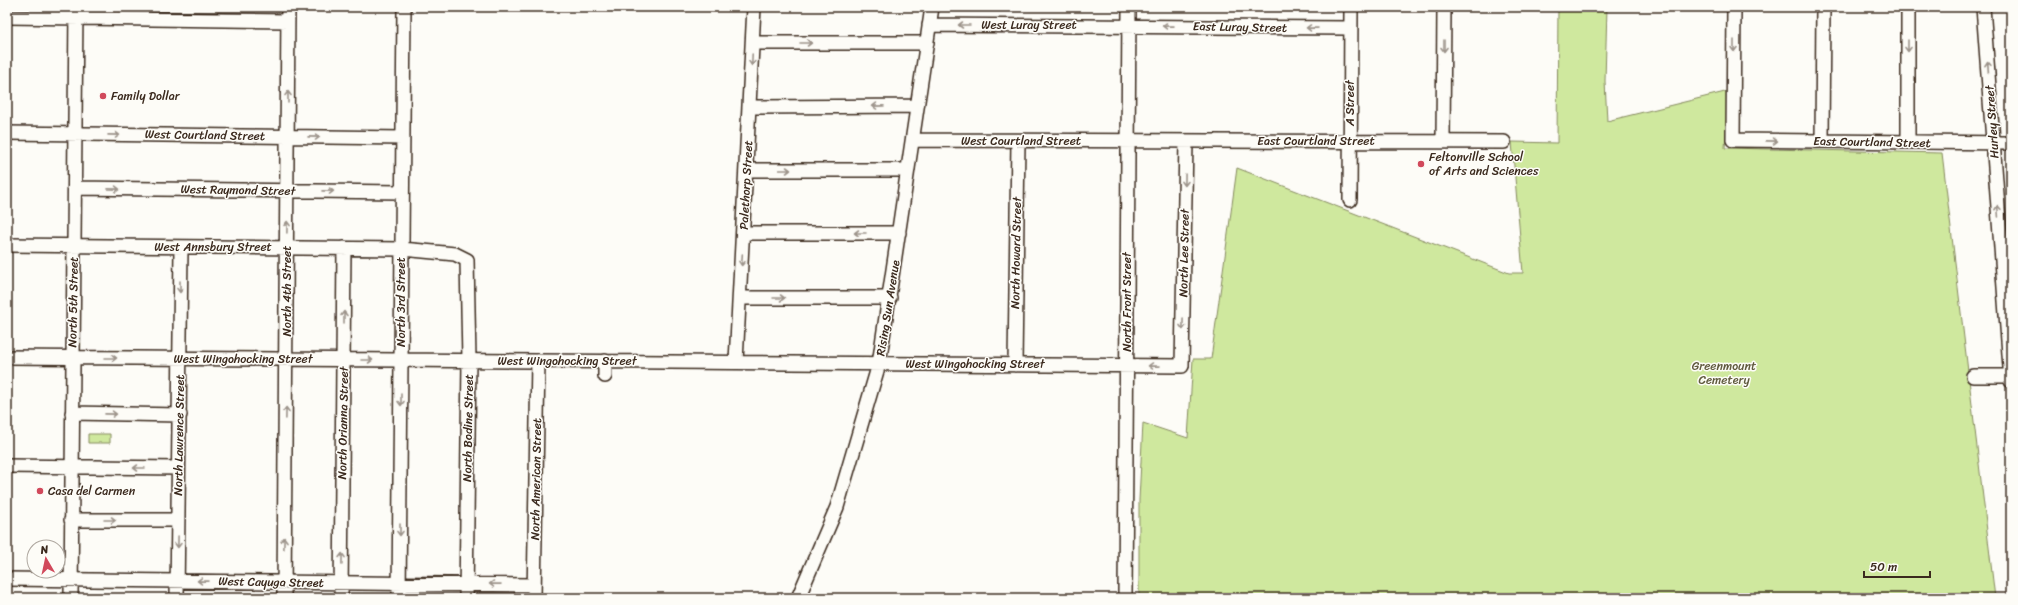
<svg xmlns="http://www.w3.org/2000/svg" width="2018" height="605" viewBox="0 0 2018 605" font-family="Sriracha,sans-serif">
  <rect width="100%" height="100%" fill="#fdfcf7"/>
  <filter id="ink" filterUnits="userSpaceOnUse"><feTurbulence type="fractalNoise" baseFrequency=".025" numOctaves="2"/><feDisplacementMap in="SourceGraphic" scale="8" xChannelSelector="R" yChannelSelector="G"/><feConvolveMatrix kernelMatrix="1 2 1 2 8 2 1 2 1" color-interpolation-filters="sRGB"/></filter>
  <g filter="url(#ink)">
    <path fill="#cfe89e" stroke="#85895e" d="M1558,7h49l-2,74 2,40 122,-30 -4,57 217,5 53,445h-856v-98l4,-77 45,15 5,-79h18l26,-191 272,105h14l-11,-131 45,1z
      M88,434h22v9h-22z"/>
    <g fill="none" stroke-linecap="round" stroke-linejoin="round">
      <defs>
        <path id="minor" d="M1734,7l-1,133 278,3
          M1983,7l28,374
          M7,17l281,4
          M929,25l422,3
          M753,43h174
          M750,107l167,-1
          M7,133l396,5
          M913,140l591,2
          M1443,141l1,-134
          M1822,141l1,-134
          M1908,142v-135
          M746,170h162
          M75,188l327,4
          M1350,200l1,-193
          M743,233h156
          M7,245l395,4 53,5 12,6 2,100 -3,238
          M740,298h150
          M7,357l1175,9 4,-225
          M605,361v15
          M736,362l18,-355
          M1015,365l3,-224
          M1973,376h38
          M72,413l108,2
          M7,466l171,2
          M71,520h107
          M7,579l527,6
          M71,598l5,-591
          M177,598l4,-350
          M284,598l4,-591
          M341,598l3,-350
          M399,598l5,-591
          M534,598l4,-237
          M798,598l39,-91 42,-143 53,-357
          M1125,598l4,-591"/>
      </defs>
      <use href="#minor" stroke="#3b2a1e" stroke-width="16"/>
      <use href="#minor" stroke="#fdfcf7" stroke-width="13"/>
    </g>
    <defs><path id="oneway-shaft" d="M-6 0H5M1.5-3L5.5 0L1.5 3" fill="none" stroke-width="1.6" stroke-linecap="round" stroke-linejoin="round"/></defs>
    <g stroke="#9c938a">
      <use href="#oneway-shaft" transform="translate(964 25) rotate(-180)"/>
      <use href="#oneway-shaft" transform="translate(1168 26) rotate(-179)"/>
      <use href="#oneway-shaft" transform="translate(1312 28) rotate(-179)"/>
      <use href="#oneway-shaft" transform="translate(806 43)"/>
      <use href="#oneway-shaft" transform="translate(1444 46) rotate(90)"/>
      <use href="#oneway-shaft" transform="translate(1734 46) rotate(90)"/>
      <use href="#oneway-shaft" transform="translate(1908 46) rotate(90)"/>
      <use href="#oneway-shaft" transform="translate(752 60) rotate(92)"/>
      <use href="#oneway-shaft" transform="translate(1988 67) rotate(-94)"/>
      <use href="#oneway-shaft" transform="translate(288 97) rotate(-90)"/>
      <use href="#oneway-shaft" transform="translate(878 106) rotate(179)"/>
      <use href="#oneway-shaft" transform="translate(114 135) rotate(1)"/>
      <use href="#oneway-shaft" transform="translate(314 137) rotate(1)"/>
      <use href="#oneway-shaft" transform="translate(1772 141) rotate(1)"/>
      <use href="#oneway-shaft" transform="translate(785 170)"/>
      <use href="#oneway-shaft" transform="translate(1185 180) rotate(91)"/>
      <use href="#oneway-shaft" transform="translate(114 189) rotate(1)"/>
      <use href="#oneway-shaft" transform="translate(328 191) rotate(1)"/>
      <use href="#oneway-shaft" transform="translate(1998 211) rotate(-94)"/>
      <use href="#oneway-shaft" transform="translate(287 227) rotate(-89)"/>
      <use href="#oneway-shaft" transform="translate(860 233) rotate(-180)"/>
      <use href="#oneway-shaft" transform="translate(742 260) rotate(93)"/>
      <use href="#oneway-shaft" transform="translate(180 287) rotate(90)"/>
      <use href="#oneway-shaft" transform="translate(779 298)"/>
      <use href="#oneway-shaft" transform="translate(344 317) rotate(-90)"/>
      <use href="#oneway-shaft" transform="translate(1183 324) rotate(91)"/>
      <use href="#oneway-shaft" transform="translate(111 358)"/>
      <use href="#oneway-shaft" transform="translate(367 360)"/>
      <use href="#oneway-shaft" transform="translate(1154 366) rotate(-179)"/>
      <use href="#oneway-shaft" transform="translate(401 400) rotate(90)"/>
      <use href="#oneway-shaft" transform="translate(286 413) rotate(-89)"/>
      <use href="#oneway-shaft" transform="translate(111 414) rotate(1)"/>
      <use href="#oneway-shaft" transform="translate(139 468) rotate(-180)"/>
      <use href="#oneway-shaft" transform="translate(110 520)"/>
      <use href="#oneway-shaft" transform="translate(400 530) rotate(90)"/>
      <use href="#oneway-shaft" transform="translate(178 542) rotate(91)"/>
      <use href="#oneway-shaft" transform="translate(284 543) rotate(-89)"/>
      <use href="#oneway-shaft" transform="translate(342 559) rotate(-89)"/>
      <use href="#oneway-shaft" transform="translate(203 581) rotate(-179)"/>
      <use href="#oneway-shaft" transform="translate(495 584) rotate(-179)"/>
    </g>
  </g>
  <g fill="#d1495b" stroke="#fdfcf7" stroke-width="1.5">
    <circle cx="103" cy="96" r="4"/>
    <circle cx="1421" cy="164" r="4"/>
    <circle cx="40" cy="491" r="4"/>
  </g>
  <g text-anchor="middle" stroke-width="3" stroke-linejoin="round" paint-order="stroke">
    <g font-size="12" fill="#3b2a1e" stroke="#fdfcf7">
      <text x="1029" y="29">West Luray Street</text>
      <text transform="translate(1240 27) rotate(1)" y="4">East Luray Street</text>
      <text transform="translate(1350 103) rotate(-90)" y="4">A Street</text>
      <text transform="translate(1992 122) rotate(-94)" y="4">Hurley Street</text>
      <text transform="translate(205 135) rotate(1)" y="4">West Courtland Street</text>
      <text x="1021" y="145">West Courtland Street</text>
      <text x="1316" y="145">East Courtland Street</text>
      <text transform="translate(1872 142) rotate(1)" y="4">East Courtland Street</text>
      <text transform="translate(746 185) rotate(-87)" y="4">Palethorp Street</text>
      <text transform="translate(238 190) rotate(1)" y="4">West Raymond Street</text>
      <text x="213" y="251">West Annsbury Street</text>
      <text transform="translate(1016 253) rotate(-89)" y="4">North Howard Street</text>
      <text transform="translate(1184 253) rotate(-89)" y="4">North Lee Street</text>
      <text transform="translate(287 291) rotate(-90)" y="4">North 4th Street</text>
      <text transform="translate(73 302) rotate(-89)" y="4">North 5th Street</text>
      <text transform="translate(401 302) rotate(-90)" y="4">North 3rd Street</text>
      <text transform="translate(1127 302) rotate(-90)" y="4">North Front Street</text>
      <text transform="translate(888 308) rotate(-81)" y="4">Rising Sun Avenue</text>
      <text x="243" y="363">West Wingohocking Street</text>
      <text x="567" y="365">West Wingohocking Street</text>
      <text x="975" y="368">West Wingohocking Street</text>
      <text transform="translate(343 423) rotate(-89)" y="4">North Orianna Street</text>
      <text transform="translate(468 428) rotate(-89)" y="4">North Bodine Street</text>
      <text transform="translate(179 435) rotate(-89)" y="4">North Lawrence Street</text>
      <text transform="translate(536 479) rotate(-89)" y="4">North American Street</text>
      <text transform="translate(271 582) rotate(1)" y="4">West Cayuga Street</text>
    </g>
    <g font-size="12" fill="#3b2a1e" stroke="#fdfcf7" text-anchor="start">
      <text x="111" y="100">Family Dollar</text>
      <text x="1429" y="161">Feltonville School<tspan x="1429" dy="14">of Arts and Sciences</tspan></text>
      <text x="48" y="495">Casa del Carmen</text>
    </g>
    <g font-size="12" fill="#605a3e" stroke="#fdfcf7">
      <text x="1724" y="370">Greenmount<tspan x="1724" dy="14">Cemetery</tspan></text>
    </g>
  </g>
  <rect width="2018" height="605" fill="none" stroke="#fdfcf7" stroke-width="24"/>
  <rect x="12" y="12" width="1994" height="581" fill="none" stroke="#3b2a1e" stroke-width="1.5" filter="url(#ink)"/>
  <g transform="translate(46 559) rotate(351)"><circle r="19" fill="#fdfcf7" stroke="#afa8a0"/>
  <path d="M0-3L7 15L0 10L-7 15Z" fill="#d1495b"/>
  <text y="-6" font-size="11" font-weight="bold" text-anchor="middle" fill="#3b2a1e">N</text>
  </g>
  <path d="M1864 571v6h66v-6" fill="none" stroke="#3b2a1e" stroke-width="2"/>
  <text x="1870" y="571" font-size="12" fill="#3b2a1e" stroke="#fdfcf7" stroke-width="3" paint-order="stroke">50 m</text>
</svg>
